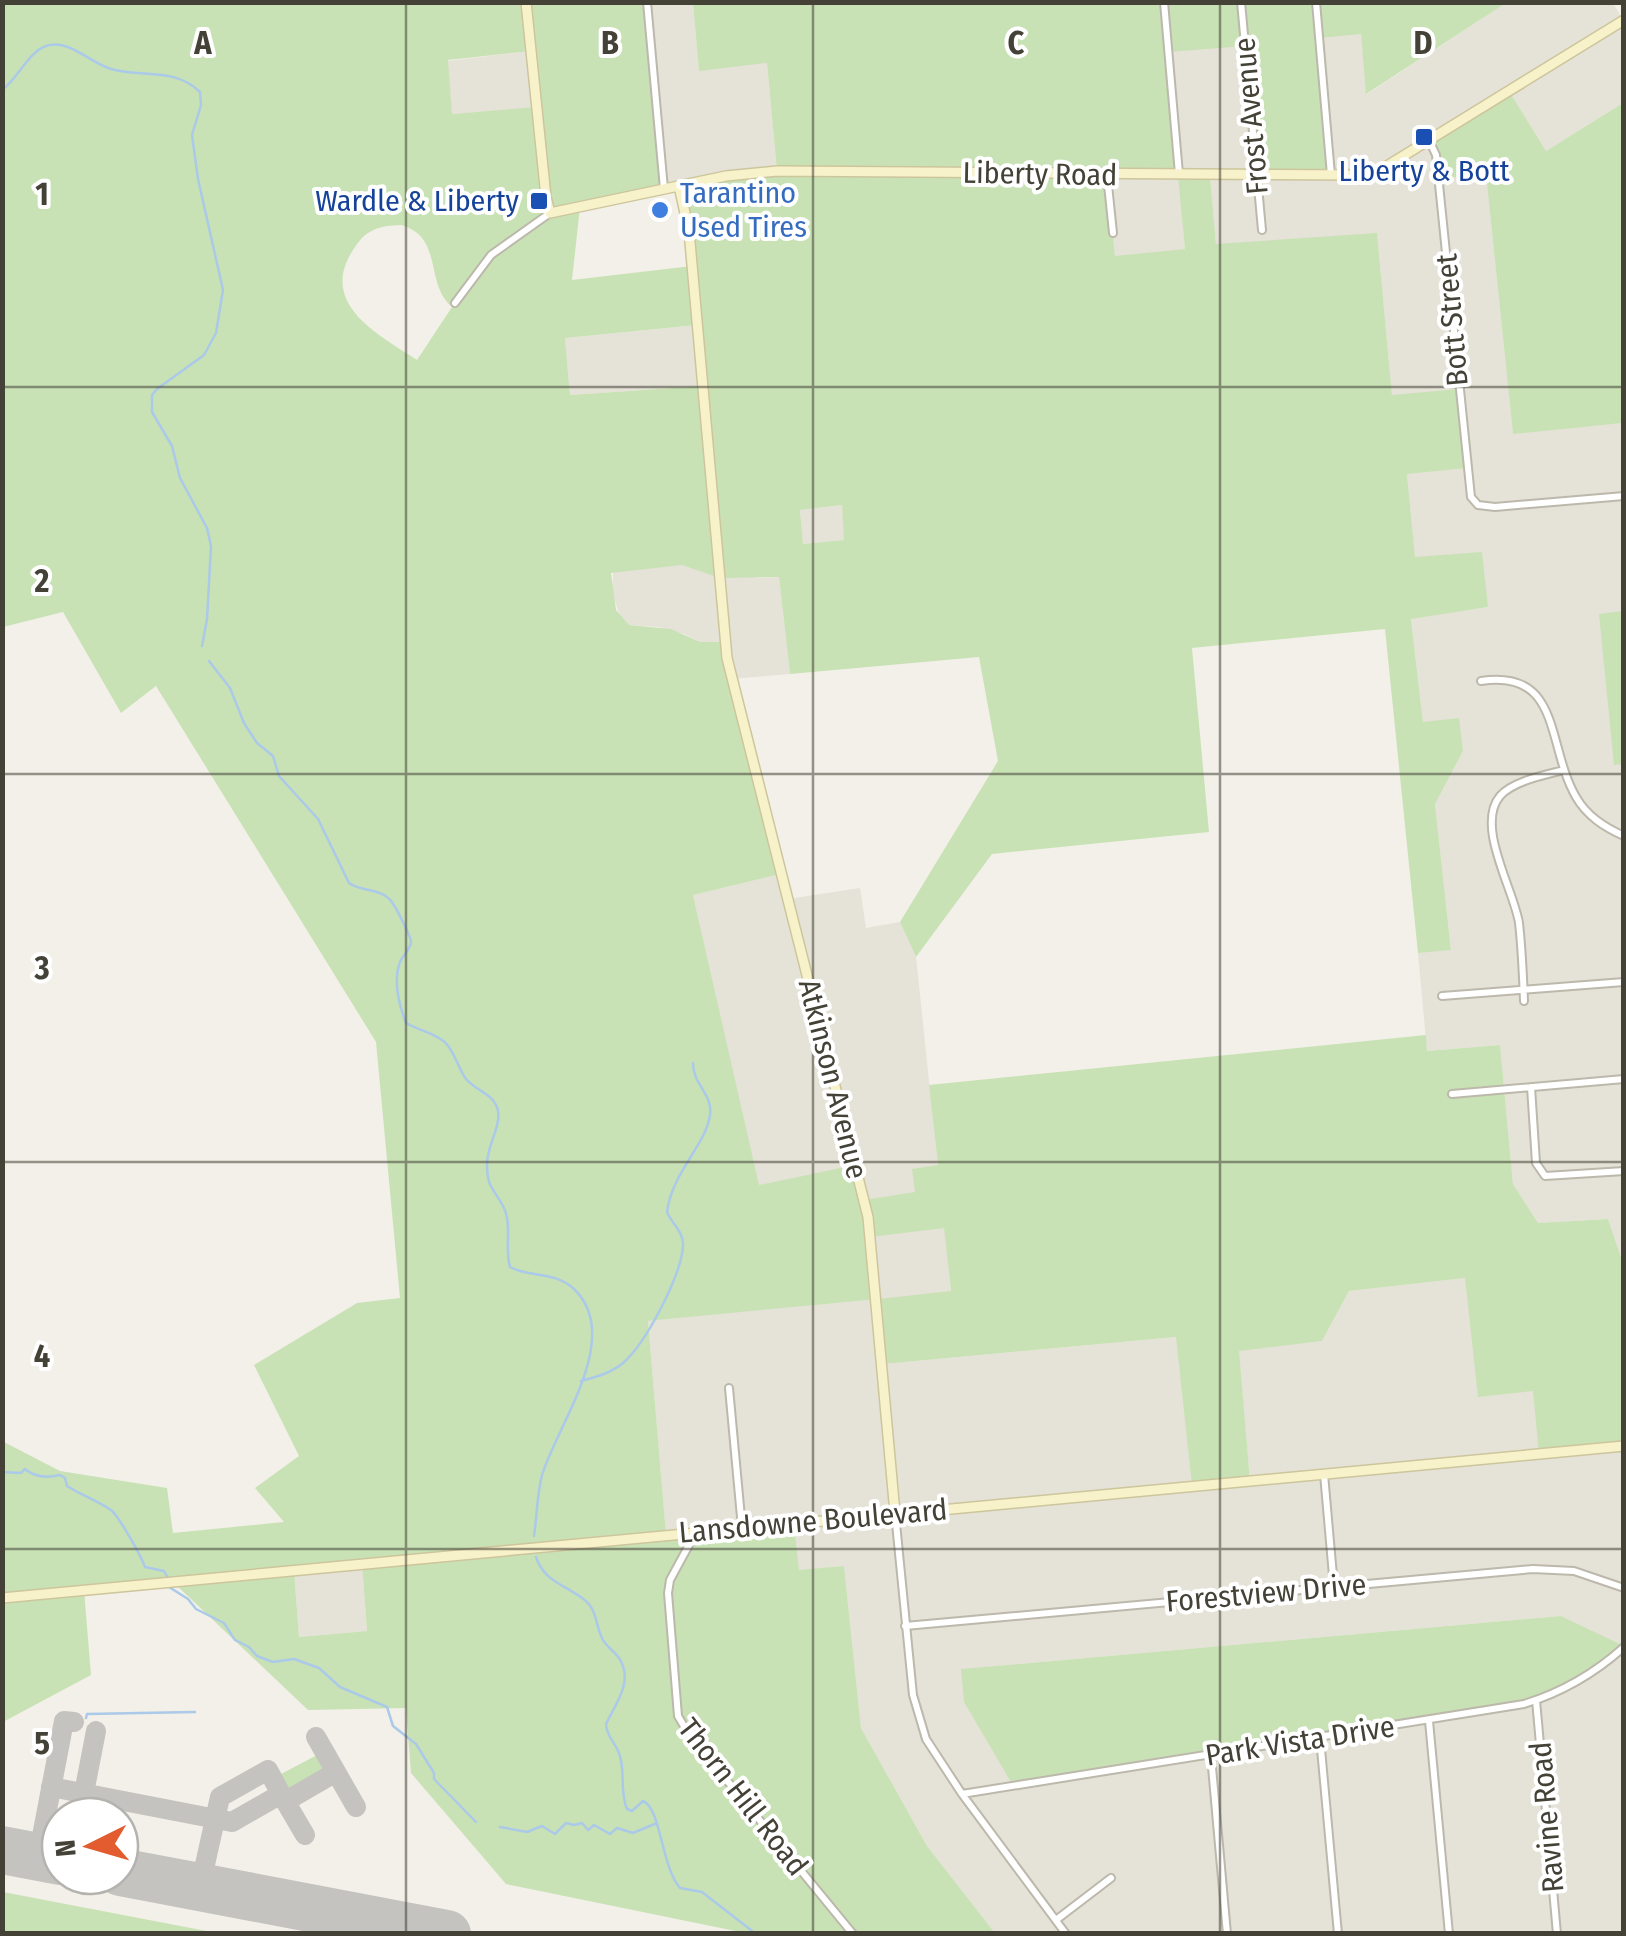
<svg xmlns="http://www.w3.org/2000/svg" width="1626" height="1936" viewBox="0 0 1626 1936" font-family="'Fira Sans Condensed',sans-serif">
  <rect width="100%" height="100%" fill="#f2f0e8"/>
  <path fill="#e5e2d7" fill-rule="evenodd" d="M647,3h46l6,67 68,-8 10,109 -113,18z
    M1241,3l120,30 6,61 139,-91h107l10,17v83l-77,48 -37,-60 -23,82 27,260 110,-10v840l-15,-44 -70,4 -25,-39 -13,-139 -73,6 -9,-98 33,-4 -16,-145 28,-53 -40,-29 -12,-104 77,-11 -73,-49 -8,-84 -15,-78 -15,-162 -161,11 -6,-69h-31l6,73 -70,8 -8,-82 61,-123z
    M531,51l6,57 -85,6 -5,-53z
    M697,325l6,61 -133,9 -5,-57z
    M842,505l3,35 -42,4 -3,-34z
    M616,535l142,43 21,-1 11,97 -59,5 -5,-37h-26l-16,-8 -25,-7 -30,-2 -8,-5 -9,-29z
    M781,874l7,25 72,-11 6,40 34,-6 16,35 35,334 -68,73 294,-27 15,149 58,-6 -12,-130 84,-9 27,-50 116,-13 68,113 90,55v487h-628l-68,-87 -66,-118 -17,-162 -45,5 -5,-48 -128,12 -18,-214 138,-14 -93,-412zM1561,1616l62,30 -661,23z
    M362,1563l5,68 -68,6 -5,-67z"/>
  <path fill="#c9e2b5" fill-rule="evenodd" d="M3,3h644l17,186 -84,18 -8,73 120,-14 -13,-80 98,-15 -10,-108 -68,8 -6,-68h813l-140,91 -5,-60 -42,4 12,138h-74l-13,-130 -75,6 10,123 31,1 6,68 161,-11 15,162 67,-6 7,79 -59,6 8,83 67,-5 6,55 -77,12 12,103 36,-4 4,33 -28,53 16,146 -33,3 -33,-324 -193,19 17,184 -217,22 -76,103 -16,-35 98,-161 -19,-104 -189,17 -11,-97 -59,1 -38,-13 -71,8 5,37 13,15 42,4 29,13h26l55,232 -88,21 66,290 96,-20 9,35 51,-8 -3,-23 26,-4 -9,-80 497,-50 1,16 73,-6 13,139 25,39 70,-4 15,44v183l-84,8 -6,-63 -55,6 -13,-119 -116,13 -27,50 -83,10 11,130 -58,5 -16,-149 -293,27 -6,-65 -229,22 18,213 128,-11 5,47 45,-4 17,162 66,118 68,87 -245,1 -244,-50 -95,-111 -5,-65 -98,2 -135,-128 -89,8 7,85 -88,47 -1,-281 58,30 107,17 6,45 111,-11 -29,-34 44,-32 -45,-91 103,-62 43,-5 -24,-256 -220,-356 -35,27 -58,-101 -60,15zM531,51l5,56 -84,7 -4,-54zM1107,175l71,1 7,73 -70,7zM401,225c43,12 23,58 51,82l-35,53c-40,-26 -101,-57 -62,-113 12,-18 24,-21 46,-22zM697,325l5,61 -132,9 -5,-57zM842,505l2,35 -41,4 -3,-34zM944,1228l7,63 -73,8 -7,-62zM362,1564l5,67 -68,6 -5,-67z
    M1509,91l37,60 77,-48v320l-110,11 -27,-260 -48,5 -9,-39z
    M1623,611v153l-9,1 -15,-151z
    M1561,1616l63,30 -26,23 -74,35 -510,83 -50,-85 -3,-33z
    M321,1753l7,16 -40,22 -7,-17z
    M2,1892h1l214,41h-214z"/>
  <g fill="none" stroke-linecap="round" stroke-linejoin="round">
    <path stroke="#abc9e8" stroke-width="2.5" d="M2,90c17,-12 25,-37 44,-44 22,-8 44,17 65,23 32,9 63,-2 89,23l1,13 -9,30 6,44 25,111 -7,43 -12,22 -47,34 -5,6v17l20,34 8,32 27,50 4,18 -4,73 -5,27
      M209,661l21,27 14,35 13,20 16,13 6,20 39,43 31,64c12,9 32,5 42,18 4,4 20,36 20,41 -1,8 -8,13 -11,20 -7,19 -1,43 6,61 12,7 25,9 36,17 11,7 16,28 24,39 11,13 28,14 32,32 3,15 -11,35 -11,53 0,24 6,23 16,42 10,19 1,42 7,61 21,11 45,4 64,22 50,48 -17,136 -32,186 -5,19 -5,41 -8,61
      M581,1381c15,-4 30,-8 42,-18 23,-20 58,-87 60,-117 1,-14 -11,-22 -16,-34 5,-40 39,-67 43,-97 3,-21 -17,-30 -17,-52
      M2,1472l19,1 4,-4c10,9 22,9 35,6l5,3 2,8c14,9 31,15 44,24 9,8 29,44 34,57l19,4 4,7
      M536,1557c8,24 27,27 46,41 17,12 12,26 21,42 4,7 11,11 16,18 15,23 -3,45 -13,66 1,14 9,18 13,29 7,18 0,38 8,56l5,2 11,-10c18,7 18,65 37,87l22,4 54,42
      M169,1587l19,12 8,10 28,14 11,17 14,7 8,9 16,6 21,-3 25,9 21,19 47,20 6,19 23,18 18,29v6l42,43
      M86,1718l1,-4 108,-2
      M500,1827l27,5 15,-6 13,8 11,-11 8,2 8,-2 6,7 6,-5 16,9 7,-6 16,5 24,-10"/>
    <path stroke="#c4c3bf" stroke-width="20" d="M316,1737l20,35
      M51,1787l181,35 49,-28 24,41
      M84,1793l12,-62
      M286,1801l50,-29 20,35
      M38,1857l26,-136 10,1
      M200,1887l20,-90 48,-27 13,24"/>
    <path stroke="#c4c3bf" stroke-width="48" d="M2,1850l58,11
      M120,1872l327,62"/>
    <defs>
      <path id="street" d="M647,2l17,187
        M1164,2l15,172
        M1241,2l21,228
        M1316,2l15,173
        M1429,140l7,15 35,342 7,8 17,2 129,-11
        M1107,175l6,58
        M455,303l36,-48 59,-42
        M1481,681c81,-12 65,64 95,116 11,19 28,30 48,39
        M1442,996l182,-14
        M1524,1001c-1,-26 -2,-52 -5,-78 -5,-33 -44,-97 -19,-127 13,-15 45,-21 64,-26
        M1531,1087l5,76 9,13 79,-5
        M1452,1094l172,-15
        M729,1388l13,140
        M1324,1474l10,113
        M895,1513l18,182 13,44 36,55 104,140
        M695,1534l-25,46 -2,13 10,123 10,17 165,201
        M905,1626l628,-57 41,2 50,17
        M1536,1700l21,234
        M1429,1721l20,213
        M1320,1738l18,196
        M1211,1756l16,178
        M962,1794l562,-90c39,-12 70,-30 100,-57
        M1056,1920l55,-42"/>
      <path id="secondary" d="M526,2l20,195 4,16 176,-37 51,-5 583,4 22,-6 242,-149
        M679,186l10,45 38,427 141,559 27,296
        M2,1598l1622,-152"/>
    </defs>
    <use href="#street" stroke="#bcb8ab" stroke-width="10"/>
    <use href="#secondary" stroke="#cdc59c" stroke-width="12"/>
    <use href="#street" stroke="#fff" stroke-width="6"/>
    <use href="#secondary" stroke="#f8f2cb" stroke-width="9"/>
  </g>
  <path fill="none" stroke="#444137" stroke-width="2.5" stroke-opacity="0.55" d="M406,2v1932M813,2v1932M1220,2v1932M2,387h1622M2,774h1622M2,1162h1622M2,1549h1622"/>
  <g fill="#1a4fb4" stroke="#fff" stroke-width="4">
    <rect x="1414" y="127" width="20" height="20" rx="5"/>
    <rect x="529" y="191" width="20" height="20" rx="5"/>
  </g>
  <circle fill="#3f7fe0" stroke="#fff" stroke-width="4" cx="660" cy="210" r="10"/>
  <g text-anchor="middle" stroke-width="8" stroke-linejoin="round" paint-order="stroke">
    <g font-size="30" fill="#444137" stroke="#fff">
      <text transform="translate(1251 116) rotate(-95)" y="10">Frost Avenue</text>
      <text transform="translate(1040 174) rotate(1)" y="10">Liberty Road</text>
      <text transform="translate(1452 320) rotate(-95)" y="10">Bott Street</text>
      <text transform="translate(833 1079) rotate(76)" y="10">Atkinson Avenue</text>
      <text transform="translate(813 1521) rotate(-5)" y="10">Lansdowne Boulevard</text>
      <text transform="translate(1266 1593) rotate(-5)" y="10">Forestview Drive</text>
      <text transform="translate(1300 1741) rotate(-9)" y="10">Park Vista Drive</text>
      <text transform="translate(743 1797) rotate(52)" y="10">Thorn Hill Road</text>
      <text transform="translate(1547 1817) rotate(-95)" y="10">Ravine Road</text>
    </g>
    <g font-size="30" fill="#164399" stroke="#fff">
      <text x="1424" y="181">Liberty &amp; Bott</text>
      <text x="519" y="211" text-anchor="end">Wardle &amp; Liberty</text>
    </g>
    <g font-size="30" fill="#366cbe" stroke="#fff" text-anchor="start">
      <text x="680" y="203">Tarantino<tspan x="680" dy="34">Used Tires</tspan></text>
    </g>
  </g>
  <g font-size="32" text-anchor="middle" font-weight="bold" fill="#444137" stroke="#fff" stroke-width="8" stroke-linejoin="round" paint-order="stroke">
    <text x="203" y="54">A</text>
    <text x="610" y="54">B</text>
    <text x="1016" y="54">C</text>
    <text x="1423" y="54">D</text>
    <text x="42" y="205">1</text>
    <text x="42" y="592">2</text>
    <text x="42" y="979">3</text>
    <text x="42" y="1367">4</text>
    <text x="42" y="1754">5</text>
  </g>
  <rect width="1626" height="1936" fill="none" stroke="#444137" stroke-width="10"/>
  <g transform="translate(90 1846) rotate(265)"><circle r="48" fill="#ffffff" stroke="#b4b3af" stroke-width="2.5"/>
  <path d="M0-8L18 38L0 25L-18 38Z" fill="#e25c2f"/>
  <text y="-15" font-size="28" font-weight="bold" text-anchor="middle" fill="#444137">N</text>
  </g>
</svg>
